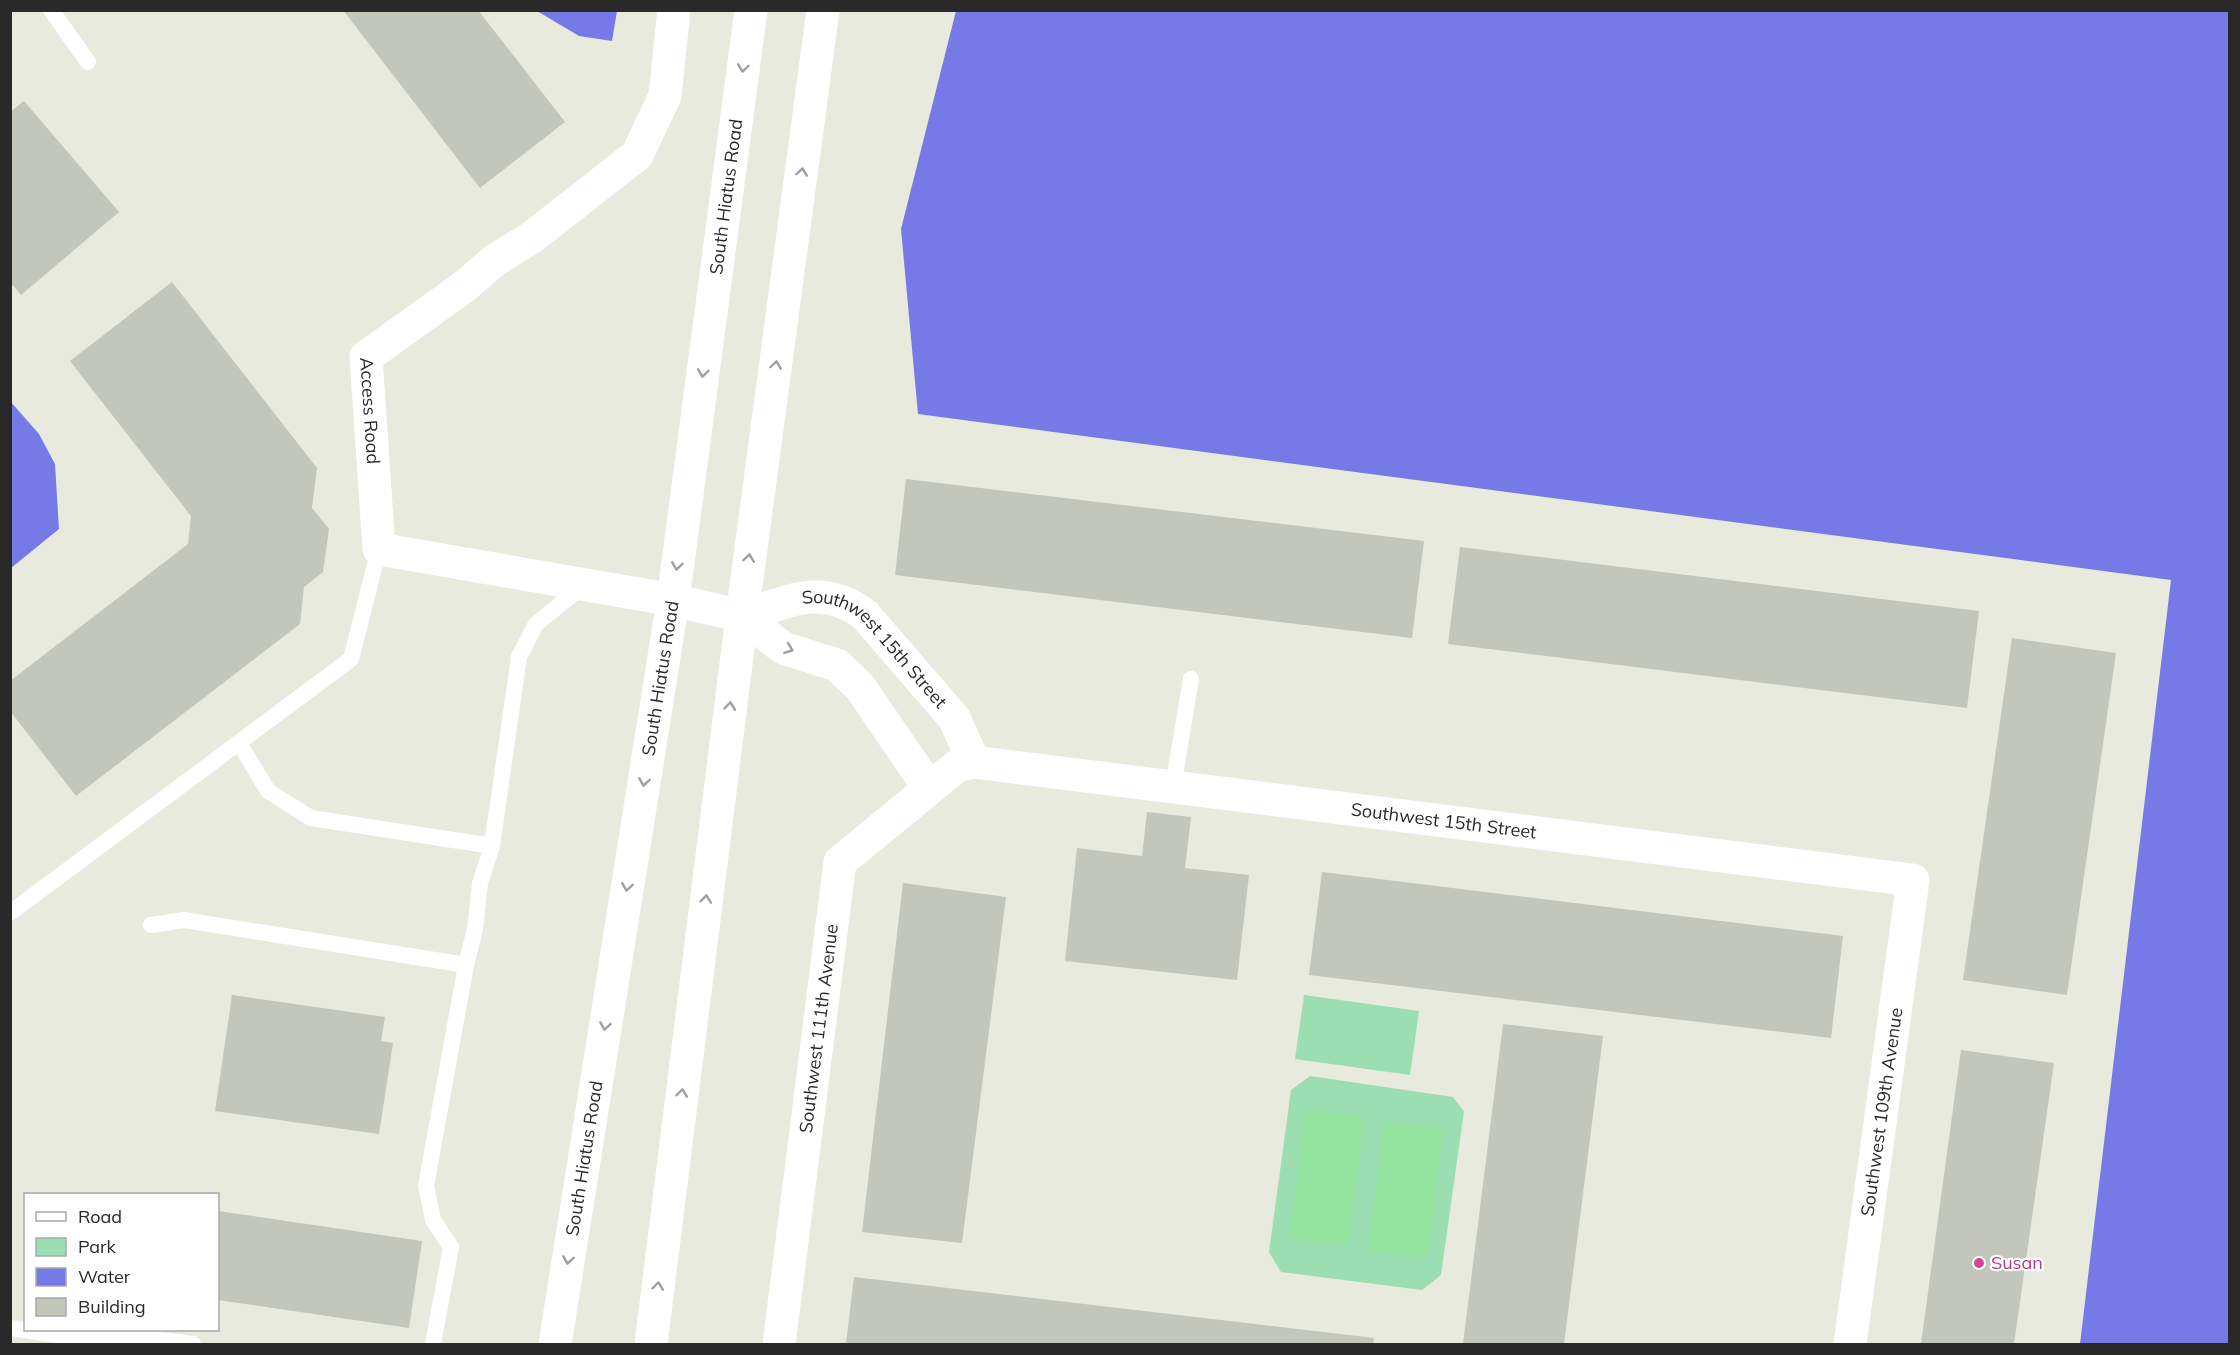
<svg xmlns="http://www.w3.org/2000/svg" width="2240" height="1355" viewBox="0 0 2240 1355" font-family="Mulish,sans-serif">
  <rect width="100%" height="100%" fill="#e7eadc"/>
  <path fill="#9bdeb2" d="M1304,995l115,16 -9,64 -115,-16z
    M1310,1076l143,21 11,14 -23,164 -19,15 -141,-18 -12,-20 22,-162z"/>
  <path fill="#97e4a0" d="M1305,1110l59,7 -16,128 -59,-7z
    M1385,1122l59,7 -17,129 -59,-8z"/>
  <path fill="#757ae6" d="M537,11h80l-5,30 -33,-5z
    M956,11h1273v1333h-149l91,-764 -1253,-166 -17,-185z
    M10,401l29,33 16,30 4,65 -48,39z"/>
  <path fill="#c2c6bb" d="M343,10h135l87,112 -85,66z
    M24,101l95,111 -98,83 -11,-13v-170z
    M172,282l145,186 -5,40 17,21 -6,43 -19,15 -4,37 -224,172 -66,-85v-30l178,-137 3,-28 -121,-155z
    M906,479l518,62 -12,97 -517,-63z
    M1460,547l519,64 -12,97 -519,-64z
    M2012,638l104,15 -49,342 -104,-15z
    M1147,812l44,5 -6,51 64,7 -12,105 -172,-19 12,-113 65,8z
    M1322,872l521,64 -12,102 -522,-63z
    M903,883l103,14 -44,346 -100,-11z
    M232,995l153,22 -4,24 12,2 -14,91 -164,-23z
    M1503,1024l100,12 -39,308h-101z
    M1961,1050l93,13 -40,281h-93z
    M218,1211l204,30 -13,87 -191,-28z
    M854,1277l520,61 -1,6h-527z"/>
  <g fill="none" stroke-linecap="round" stroke-linejoin="round">
    <path stroke="#fff" stroke-width="16" d="M51,10l37,52
      M239,743l29,48 43,27 181,28
      M1173,787l18,-108
      M10,913l341,-254 28,-110
      M151,925l33,-5 282,45
      M10,1328l74,11h71l38,5
      M433,1344l18,-97 -18,-27 -7,-34 40,-221 9,-36 5,-46 12,-37 27,-189 17,-33 48,-39"/>
    <g stroke="#fff" stroke-width="33">
      <path id="s1" d="M674,10l-9,86 -28,59 -106,83 -36,22 -30,26 -99,71 13,192 294,51 69,16 41,32 54,17 23,22 69,101"/>
      <path id="s2" d="M742,616c46,-14 80,-34 123,-1l89,103 20,44"/>
      <path id="s3" d="M779,1344l61,-482 117,-96 17,-4 939,118 -63,464"/>
    </g>
    <g stroke="#fff" stroke-width="33">
      <path id="s4" d="M555,1344l118,-744 78,-590"/>
      <path d="M651,1344l91,-728 81,-606"/>
    </g>
  </g>
  <defs><path id="oneway-chevron" d="M-2-3.5L2.5 0L-2 3.5" fill="none" stroke-width="1.6" stroke-linecap="round" stroke-linejoin="round" transform="scale(1.5)"/></defs>
  <g stroke="#9f9f9f">
    <use href="#oneway-chevron" transform="translate(743 68) rotate(98)"/>
    <use href="#oneway-chevron" transform="translate(802 172) rotate(-82)"/>
    <use href="#oneway-chevron" transform="translate(776 365) rotate(-82)"/>
    <use href="#oneway-chevron" transform="translate(703 373) rotate(98)"/>
    <use href="#oneway-chevron" transform="translate(749 558) rotate(-82)"/>
    <use href="#oneway-chevron" transform="translate(677 566) rotate(98)"/>
    <use href="#oneway-chevron" transform="translate(789 649) rotate(21)"/>
    <use href="#oneway-chevron" transform="translate(730 706) rotate(-83)"/>
    <use href="#oneway-chevron" transform="translate(644 782) rotate(99)"/>
    <use href="#oneway-chevron" transform="translate(627 887) rotate(99)"/>
    <use href="#oneway-chevron" transform="translate(706 899) rotate(-83)"/>
    <use href="#oneway-chevron" transform="translate(605 1026) rotate(99)"/>
    <use href="#oneway-chevron" transform="translate(682 1093) rotate(-83)"/>
    <use href="#oneway-chevron" transform="translate(568 1260) rotate(99)"/>
    <use href="#oneway-chevron" transform="translate(658 1286) rotate(-83)"/>
  </g>
  <circle fill="#d1479c" stroke="#fff" stroke-width="2" cx="1979" cy="1263" r="6"/>
  <g text-anchor="middle" stroke-width="4.5" stroke-linejoin="round" paint-order="stroke">
    <g font-size="18" fill="#292929" stroke="#fff">
      <text dy="6" stroke="none"><textPath href="#s4" startOffset="1160">South Hiatus Road</textPath></text>
      <text dy="6" stroke="none"><textPath href="#s1" startOffset="544">Access Road</textPath></text>
      <text dy="6" stroke="none"><textPath href="#s2" startOffset="156">Southwest 15th Street</textPath></text>
      <text dy="6" stroke="none"><textPath href="#s4" startOffset="674">South Hiatus Road</textPath></text>
      <text dy="6" stroke="none"><textPath href="#s3" startOffset="1128">Southwest 15th Street</textPath></text>
      <text dy="6" stroke="none"><textPath href="#s3" startOffset="318">Southwest 111th Avenue</textPath></text>
      <text transform="translate(1882 1112) rotate(-82)" y="6">Southwest 109th Avenue</text>
      <text dy="6" stroke="none"><textPath href="#s4" startOffset="188">South Hiatus Road</textPath></text>
    </g>
    <g font-size="18" fill="#b23c85" stroke="#fff" text-anchor="start">
      <text x="1991" y="1269">Susan</text>
    </g>
  </g>
  <rect width="2240" height="1355" fill="none" stroke="#292929" stroke-width="24"/>
  <rect x="24" y="1193" width="195" height="138" fill="#ffffff" stroke="#a9a9a9" stroke-width="1.5"/>
  <rect x="36" y="1212" width="30" height="9" fill="#ffffff" stroke="#a9a9a9" stroke-width="1.5"/>
  <text x="78" y="1223" font-size="18" fill="#292929">Road</text>
  <rect x="36" y="1238" width="30" height="18" fill="#9bdeb2" stroke="#a9a9a9" stroke-width="1.5"/>
  <text x="78" y="1253" font-size="18" fill="#292929">Park</text>
  <rect x="36" y="1268" width="30" height="18" fill="#757ae6" stroke="#a9a9a9" stroke-width="1.5"/>
  <text x="78" y="1283" font-size="18" fill="#292929">Water</text>
  <rect x="36" y="1298" width="30" height="18" fill="#c2c6bb" stroke="#a9a9a9" stroke-width="1.5"/>
  <text x="78" y="1313" font-size="18" fill="#292929">Building</text>
</svg>
